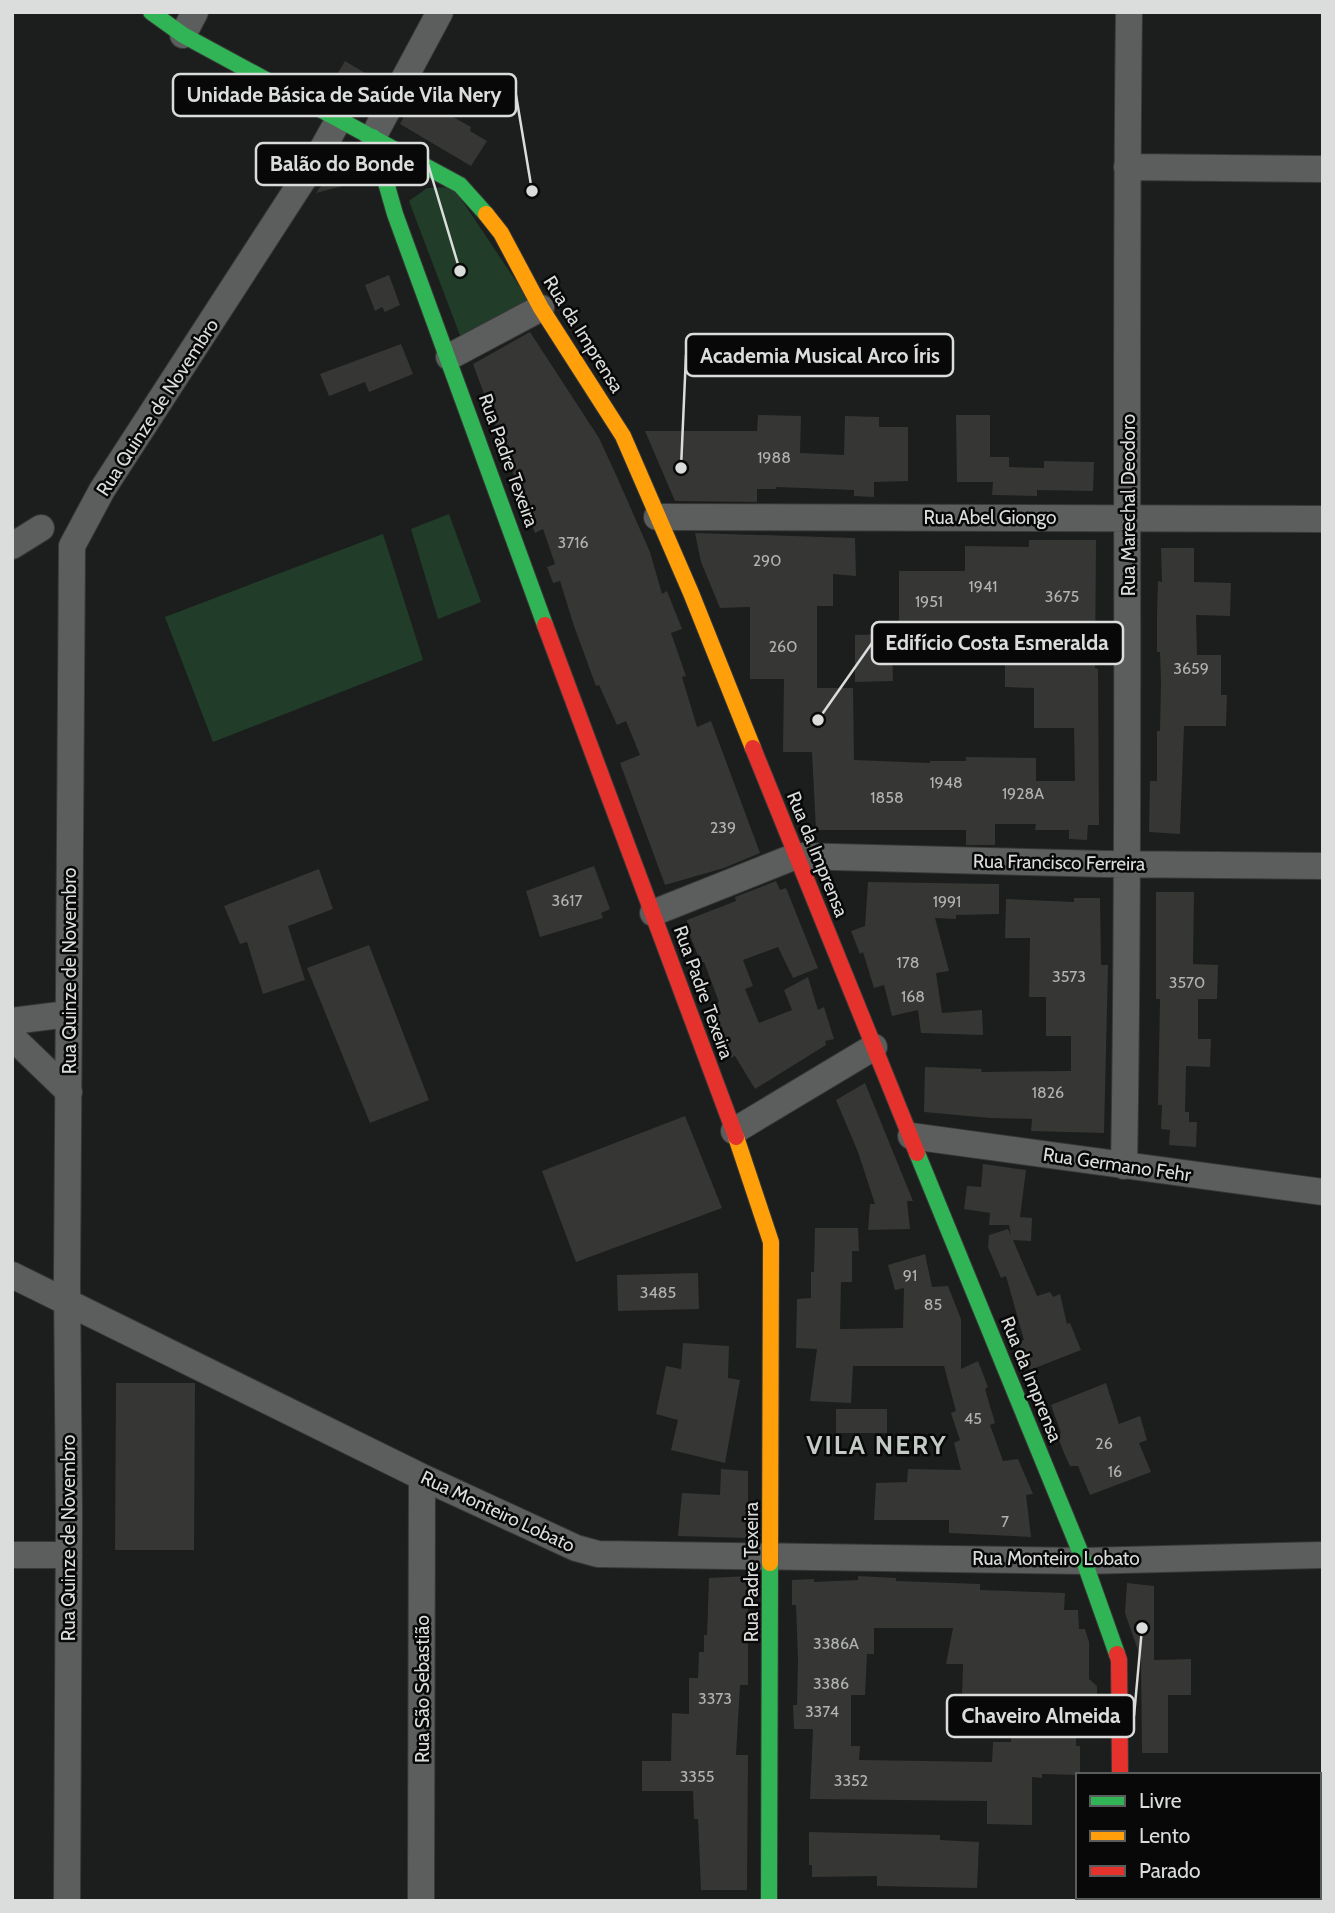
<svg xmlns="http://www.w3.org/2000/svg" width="1335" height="1913" viewBox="0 0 1335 1913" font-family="Cabin,sans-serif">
  <rect width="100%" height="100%" fill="#1b1e1c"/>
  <path fill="#213d29" d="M453,187l79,118 -71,33 -52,-137 18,-13z
    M449,514l32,88 -43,17 -27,-90z
    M383,534l40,126 -210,82 -48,-125z"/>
  <path fill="#363635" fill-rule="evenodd" d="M345,61l32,19 -15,27 -34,-18z
    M423,81l30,18 -6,11 7,5 -1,2 18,10 -1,4 17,10 -16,25 -71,-42z
    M346,151l8,32 -38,10z
    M389,275l11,30 -15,7 -3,-5 -7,4 -10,-26z
    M530,332l69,106 18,39 33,75 12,42 5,-3 15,38 -11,4 15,43 -4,1 15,50 14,-6 49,132 -36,15 -59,17 -45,-122 20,-8 -14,-34 -9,4 -18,-40 -3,1 -22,-60 -14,-45 -7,2 -6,-16 8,-3 -12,-35 -8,4 -62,-169z
    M401,344l12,30 -44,18 -4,-10 -36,14 -9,-22z
    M758,415l43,1 -1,37 44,2 1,-39 34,1v10h29v54l-34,1v15l-20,-1v-6l-78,-3v2h-19v13l-82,-1 -30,-70h112z
    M956,415h34v42h19v10l35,1v-7l50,1 -1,29 -56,-1v6l-45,-1 1,-13h-36z
    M695,533l160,5 1,38 -23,-2v32h-16v82h36l1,72 76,3v-2h36v-4l70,1v23h39l-1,-53h-40v-40l-29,-1v-62h-45v22l-61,3v-79h66v-25l64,1v-7h67l-1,128 3,1 1,156h-11l-1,15 -18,-1v-9h-34l1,-6h-41v21h-29v-15h-150l-4,-78h-29l1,-73h-34v-72l-30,1 -19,-46z
    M1161,548h33v34l37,1 -1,33 -34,-1 1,40h24v40h6l-1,31h-42l-4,108 -31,-2 1,-51h7v-50h3l1,-49 -1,-30h-3v-38l1,-33 4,1z
    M892,634l1,47 -38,1v-47z
    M594,866l16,43 -9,4 2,5 -63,19 -14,-46z
    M319,869l14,40 -45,17 17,54 -42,14 -16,-52 -7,2 -16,-38z
    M776,881l4,9 6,-2 32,80 -25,10 -15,-31 -35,13 10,26 -8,3 14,34 33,-13 -8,-20 24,-13 10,33 6,-3 10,32 -9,2 1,4 -71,44 -20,-33 -5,2 -20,-52 9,-4 -15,-40 -3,1 -14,-35v-8l49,-19 -1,-4z
    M868,882l131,2v30l-43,1v4l-21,-1 14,53 -13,2 6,40 40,-3 1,25 -62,-2 -3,-23 -26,6 -8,-31 -10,3 -11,-36 -3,2 -9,-23 14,-5z
    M1156,892h38l-1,72 25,1 -1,34h-19v40h13l-1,28 -24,-1 -1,46h4v10h8l-1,25 -27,-2 1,-15 -9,-1 1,-24h-4l2,-106h-4z
    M1074,898h26l1,67h7l-4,168 -73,-2 1,-12 -42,-1 -66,-6 1,-45 57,2 -1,3 90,-1v-35h-25v-39h-17l1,-59h-25l1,-39 68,3z
    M369,945l60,155 -59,23 -63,-155z
    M865,1083l48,118h-6l3,28 -42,1 2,-26h5l-17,-52 -22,-52z
    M685,1116l37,92 -146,54 -34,-91z
    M983,1164l43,6 -6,47 12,1 -1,23 -18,-1 24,56 13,-4 3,5 7,-3 7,30 3,-1 11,27 -51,20 -12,-28 6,-2 -18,-64 -5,2 -13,-31 1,-12 19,-6 3,6 -2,-10h-20l1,-12 -26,-4 3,-23 14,1z
    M815,1228h43l1,23h-7v31h-11l-1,47 63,-1 1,-40 -9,2 -7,-25 37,-11 7,33 16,-1 13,33v50l17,-8 10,26 -3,2 10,34 -5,2 13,36 15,-2 15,35 -7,1 5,42 -82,-4v-13h-75l2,-37 31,-1 1,-13 53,1 -7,-27 6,-3 -9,-27 5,-2 -12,-45h-91l-2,37 -41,-2 7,-52 -21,-1 1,-49 14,-1v-26h3z
    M698,1273l1,36 -81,2 -1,-36z
    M683,1343l46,3 -1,32 12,2 -15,83 -54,-13 7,-30 -22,-6 10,-48 15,3z
    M116,1383h79l-1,167h-79z
    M1106,1383l13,41 21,-8 7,24 -8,3 12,29 -61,23 -12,-29h-8l-6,-13 -7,-18 4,-2 -10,-28z
    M836,1409h51v24h-51z
    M721,1469l27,2v67l-70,-2 4,-43 38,2z
    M748,1576v109h-8l-4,70h12l-1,135h-46l-3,-71h-4l-1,-28h-51v-30h29l1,-48 17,1v-36h9l1,-26h5v-17h3l2,-57z
    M858,1576l38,2v3l84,3v6l85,3 -1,17h14l1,19h6l4,13v37l8,7v14h-20l-1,46h4v29l-38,-1v4l-10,-1v48l-45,-1v-23l-177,-2 3,-70h-19l-1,-24h4l1,-45 -2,-55h-4v-25l22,-1v3l44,-2zM874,1628h79l-7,36h17l-1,31 40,1v4h9v42h-18l-1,20 -133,-2 1,-14h-9v-51h14l2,-41h7z
    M1127,1583l27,3v74l37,-1v36h-23v58h-26l-1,-94 -16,-46z
    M809,1832l131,3v5l39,2 -2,46 -100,-2v-10l-65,1v-12h-3z"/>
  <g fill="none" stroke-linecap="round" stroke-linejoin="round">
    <defs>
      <path id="street" d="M183,35l12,-23
        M373,137l67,-125
        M1127,167l196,2
        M449,357l92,-49
        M657,517l666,2
        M12,546l29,-18
        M653,913l143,-57 310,8 217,2
        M12,1021l56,-7
        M12,1037l57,55
        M734,1131l140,-84
        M911,1136l412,56
        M1124,1166c7,-385 0,-769 5,-1154
        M12,1275l410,202 154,71 22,6 486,7 239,-6
        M12,1555h57
        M67,1901l2,-384 -2,-235 5,-736 30,-56 217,-335 20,-36
        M421,1901l1,-424"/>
      <path id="fast" d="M151,12l32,23 277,150 26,29
        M373,137l22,77 150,411
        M917,1153l167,408 33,93
        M769,1901l1,-338"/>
      <path id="slow" d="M486,214l15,19 40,75 82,128 68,157 62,155
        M736,1137l35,105 -1,321
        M1122,1897v4"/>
      <path id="jam" d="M545,625l191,512
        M753,748l164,405
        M1117,1654l2,6 1,115"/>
    </defs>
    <use href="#street" stroke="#373837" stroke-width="28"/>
    <use href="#fast" stroke="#373837" stroke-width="18"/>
    <use href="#slow" stroke="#373837" stroke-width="18"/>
    <use href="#jam" stroke="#373837" stroke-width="18"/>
    <use href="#street" stroke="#5c5e5d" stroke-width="26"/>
    <use href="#fast" stroke="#30b455" stroke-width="16"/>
    <use href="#slow" stroke="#ff9f0a" stroke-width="16"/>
    <use href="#jam" stroke="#e5322d" stroke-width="16"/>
  </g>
  <g text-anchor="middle" stroke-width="5" stroke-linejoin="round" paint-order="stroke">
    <g font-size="16" fill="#b1b3b2">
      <text x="774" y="463">1988</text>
      <text x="573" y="548">3716</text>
      <text x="767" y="566">290</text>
      <text x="983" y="592">1941</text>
      <text x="1062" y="602">3675</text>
      <text x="929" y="607">1951</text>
      <text x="783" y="652">260</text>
      <text x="1191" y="674">3659</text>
      <text x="946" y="788">1948</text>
      <text x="1023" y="799">1928A</text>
      <text x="887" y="803">1858</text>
      <text x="723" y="833">239</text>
      <text x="567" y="906">3617</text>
      <text x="947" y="907">1991</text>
      <text x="908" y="968">178</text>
      <text x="1069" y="982">3573</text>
      <text x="1187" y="988">3570</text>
      <text x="913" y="1002">168</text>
      <text x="1048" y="1098">1826</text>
      <text x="910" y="1281">91</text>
      <text x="658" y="1298">3485</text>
      <text x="933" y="1310">85</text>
      <text x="973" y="1424">45</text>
      <text x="1104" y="1449">26</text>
      <text x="1115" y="1477">16</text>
      <text x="1005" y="1527">7</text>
      <text x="836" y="1649">3386A</text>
      <text x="831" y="1689">3386</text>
      <text x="715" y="1704">3373</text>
      <text x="822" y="1717">3374</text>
      <text x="697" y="1782">3355</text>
      <text x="851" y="1786">3352</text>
    </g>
    <g font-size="19" fill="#dadddb" stroke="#070807">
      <text transform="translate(584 334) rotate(58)" y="7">Rua da Imprensa</text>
      <text transform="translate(157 407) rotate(-57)" y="7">Rua Quinze de Novembro</text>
      <text transform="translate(509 460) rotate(70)" y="7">Rua Padre Texeira</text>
      <text transform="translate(1128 505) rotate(-90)" y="7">Rua Marechal Deodoro</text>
      <text x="990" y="524">Rua Abel Giongo</text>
      <text transform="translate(818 854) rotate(68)" y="7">Rua da Imprensa</text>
      <text transform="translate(1059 862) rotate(1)" y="7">Rua Francisco Ferreira</text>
      <text transform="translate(69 971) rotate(-90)" y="7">Rua Quinze de Novembro</text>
      <text transform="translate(704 992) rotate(70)" y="7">Rua Padre Texeira</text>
      <text transform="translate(1117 1164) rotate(8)" y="7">Rua Germano Fehr</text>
      <text transform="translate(1032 1379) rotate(68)" y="7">Rua da Imprensa</text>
      <text transform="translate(498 1511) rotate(25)" y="7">Rua Monteiro Lobato</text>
      <text transform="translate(68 1538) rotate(-90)" y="7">Rua Quinze de Novembro</text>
      <text x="1056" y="1565">Rua Monteiro Lobato</text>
      <text transform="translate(751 1572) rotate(-90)" y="7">Rua Padre Texeira</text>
      <text transform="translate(422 1689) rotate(-90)" y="7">Rua São Sebastião</text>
    </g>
    <g font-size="26" font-weight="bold" letter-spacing="2" fill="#c3c9c4" stroke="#070807">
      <text x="877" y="1454">VILA NERY</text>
    </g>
  </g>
  <path fill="none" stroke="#dadddb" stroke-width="2.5" d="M532 191L516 95M460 271L428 164M681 468L686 355M818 720L872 643M1142 1628L1134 1716"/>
  <g fill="#dadddb" stroke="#070807" stroke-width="2.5">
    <circle cx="532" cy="191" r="7"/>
    <circle cx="460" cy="271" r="7"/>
    <circle cx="681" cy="468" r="7"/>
    <circle cx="818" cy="720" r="7"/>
    <circle cx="1142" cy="1628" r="7"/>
  </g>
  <g fill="#070807" stroke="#dadddb" stroke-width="2.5">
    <rect x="173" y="74" width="343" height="42" rx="7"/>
    <rect x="256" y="143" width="172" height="42" rx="7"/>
    <rect x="686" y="334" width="267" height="42" rx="7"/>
    <rect x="872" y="622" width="251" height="42" rx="7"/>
    <rect x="947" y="1695" width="187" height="42" rx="7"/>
  </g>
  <g font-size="21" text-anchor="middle" font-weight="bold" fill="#dadddb">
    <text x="344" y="102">Unidade Básica de Saúde Vila Nery</text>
    <text x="342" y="171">Balão do Bonde</text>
    <text x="820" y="363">Academia Musical Arco Íris</text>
    <text x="997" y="650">Edifício Costa Esmeralda</text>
    <text x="1041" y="1723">Chaveiro Almeida</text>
  </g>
  <rect width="1335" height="1913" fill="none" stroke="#dadddb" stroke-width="28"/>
  <rect x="1076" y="1773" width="245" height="126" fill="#070807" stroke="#5b5d5c" stroke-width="2"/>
  <rect x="1090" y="1796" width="35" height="10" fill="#30b455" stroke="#5b5d5c" stroke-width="2"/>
  <text x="1139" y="1808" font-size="21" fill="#dadddb">Livre</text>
  <rect x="1090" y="1831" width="35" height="10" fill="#ff9f0a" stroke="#5b5d5c" stroke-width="2"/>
  <text x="1139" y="1843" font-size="21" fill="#dadddb">Lento</text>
  <rect x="1090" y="1866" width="35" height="10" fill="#e5322d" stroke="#5b5d5c" stroke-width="2"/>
  <text x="1139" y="1878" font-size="21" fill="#dadddb">Parado</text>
</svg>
